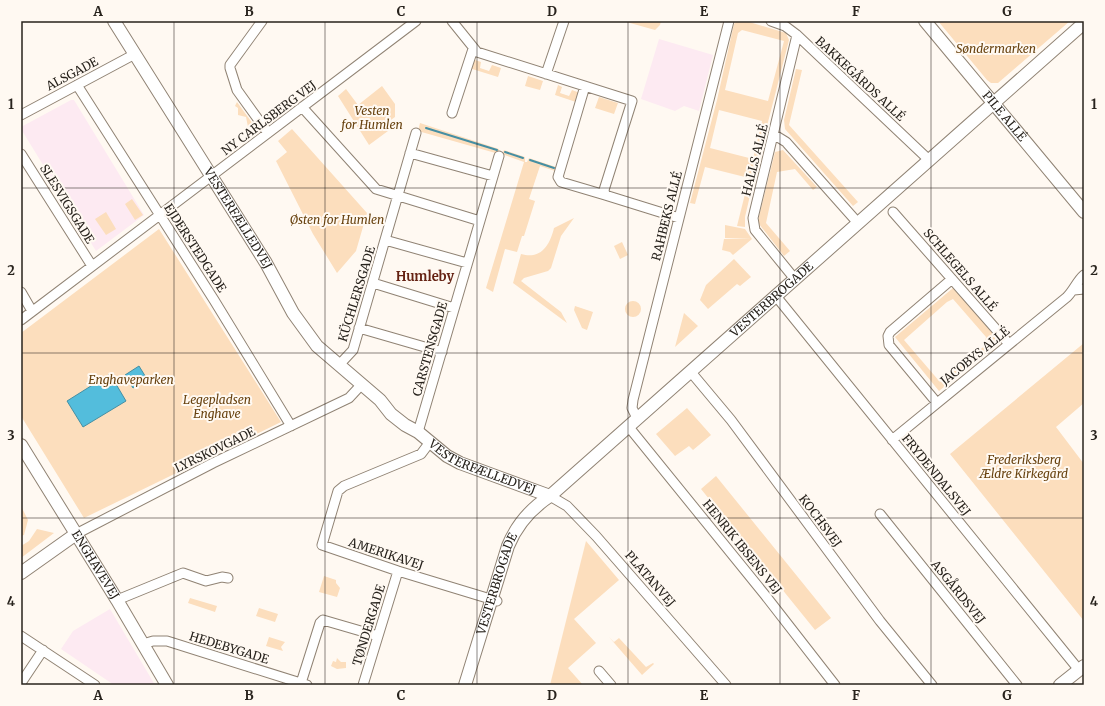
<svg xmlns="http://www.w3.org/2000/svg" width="1105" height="706" viewBox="0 0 1105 706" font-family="Merriweather,serif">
  <rect width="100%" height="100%" fill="#fff9f2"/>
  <path fill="#fdeaf2" d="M659,39l54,16 -14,56 -15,-5 -9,5 -34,-12z
    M71,100h3l70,115 -48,36 -75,-122v-2z
    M110,609l45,76h-41l-53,-36 12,-18z"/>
  <path fill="#fcdebd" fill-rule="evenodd" d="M623,21h38l-1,4 -5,5z
    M737,21h9l40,12 3,7 -31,121 -13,56v10l-8,-1 12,-48 -44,-11 -10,37 -5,-1 27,-103 17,-76zM742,30l42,11 -16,60 -43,-11 13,-57zM719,110l43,11 -9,38 -43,-11z
    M938,21h132l-72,62h-7l-4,-3z
    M472,59l9,3 -1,6 9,3 3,-6 9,3 -3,9 -29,-9z
    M796,69l6,1 -13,55 69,77 -5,4 -68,-77 -1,-9z
    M528,76l15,5 -3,9 -15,-4z
    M558,85l4,2 -2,6 9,3 3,-6 8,3 -4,9 -21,-7z
    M382,86l13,18v13l-7,5 2,2 -2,7 -19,14 -31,-49 8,-7 12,16z
    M599,97l19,6 -4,11 -19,-6z
    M237,102l16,22 -5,3 -2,-10 -8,-2v-7l-3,-2z
    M420,123l79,26v5l-81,-23z
    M292,129l75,84 -11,38 -19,22 -24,-39 -37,-73 11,-9 -9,-11z
    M504,150l21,7v5h2l2,-4 27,9 -1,4 -15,-5 -11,33 6,2 -11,35h-2l-5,16 -12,-3 -12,43 -7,-4 38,-126 -22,-8z
    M783,150l34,37 -4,3 -18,-21 -18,3 -11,51 24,28 -6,5 -25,-32 -1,-4 17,-68z
    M132,199l11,16 -8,5 -10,-16z
    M106,212l10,17 -10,6 -11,-16z
    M574,218l-13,18 -10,32 -3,3 -24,7 -3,3 40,31 6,11 -54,-40 8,-29c20,6 29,-9 33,-26z
    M725,225l20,4 7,10 -27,-1z
    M159,229l122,193 -197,96 -63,-102v-83z
    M724,239h28l-19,16 -3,-3 -8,-2z
    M622,242l6,13 -8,4 -6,-13z
    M734,259l17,18 -11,9 -3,-2 -29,25 -8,-9 6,-15z
    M953,288l4,1 43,50v3l-61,49 -44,-54zM953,299l33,38 -1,5 2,2 -47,38 -36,-42 43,-38z
    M625 309a8 8 0 1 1 16 0a8 8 0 1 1-16 0Z
    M575,306l18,6 -6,18 -5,-2 -8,-18z
    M684,313l14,13 -23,21z
    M1084,343v60l-28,24 28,37v157l-134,-167z
    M687,408l24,27 -18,15 -4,-4 -14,10 -19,-22z
    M716,476l115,142 -16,12 -114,-141z
    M21,506l7,14 -4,15 -3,1z
    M37,529l17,4 -33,25v-12l8,-5z
    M586,541l33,39 -45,39 22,24 -28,25 15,17h-33z
    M324,576l12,4v3l4,5 -3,9 -18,-5z
    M190,598l27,8 -2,6 -27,-9z
    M259,608l19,6 -3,8 -19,-6z
    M269,637l16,5 -4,5 2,4 -17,-5z
    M609,637l5,5 5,-4 27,29 7,-4 1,1 -12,11z
    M335,656l6,6h5v6l-9,1 -6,-3 2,-5 3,1 1,-4z"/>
  <path fill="#53bddc" stroke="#468fa3" d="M139,366l8,13 -14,9 -8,-13z
    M110,374l16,27 -43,26 -16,-26z"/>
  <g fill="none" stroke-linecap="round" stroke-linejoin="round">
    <path stroke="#468fa3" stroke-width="2" d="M426,128l71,22
      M505,152l18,6
      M530,160l24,8"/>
    <defs>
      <path id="street" d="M262,21l-32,44v3l7,22 31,43
        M452,21l25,31 155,49 -28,89 1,5 74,23
        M771,21l14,5 12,9 132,125
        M546,74l18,-53
        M77,85l137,215 77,126
        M585,86l-27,91 3,5 44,13
        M302,107l74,82 104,32
        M452,113l21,-64
        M21,115l114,-61
        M773,134l13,8 72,81
        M410,153l83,23
        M21,154l71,112
        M893,212l116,132
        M385,240l82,23
        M794,278l-39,-48 -2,-12 44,-183
        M373,283l81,25
        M1074,290l10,-1
        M21,292l11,19
        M775,295l304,375
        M21,320l395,-299
        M359,328l83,24
        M339,365l14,-15 63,-217
        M690,371l41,49 149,201 52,64
        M937,403l-48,-58 -1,-9 2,-4 62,-53
        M637,418l-5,-10 1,-8 96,-379
        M628,426l137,169 70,90
        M418,432l81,-276
        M892,440l175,-143c7,-7 10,-16 17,-22
        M430,442l-9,12 -77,32 -6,5 -16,54 76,26 99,30
        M550,496l17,10 29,30 130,149
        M880,514l137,171
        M76,534l137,-71 136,-65 13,-14
        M117,600l66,-27 23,8 16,-4 6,1
        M21,636l74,49
        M143,644l10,-3h14l140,44
        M599,671l12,14
        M21,683l22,-33
        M301,683l19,-60 3,-3 55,16
        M363,685l35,-114"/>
      <g id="secondary">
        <path id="s1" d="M114,21l152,242 27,50 24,33 63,54 11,14 14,11 13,7 29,24 13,7 90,33"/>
        <path id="s2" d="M925,21l159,191"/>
        <path id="s3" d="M21,445l96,155 50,85"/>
        <path d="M21,573l55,-39"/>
        <path id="s4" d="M465,685l43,-139c9,-22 22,-37 42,-50l534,-473"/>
        <path d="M1060,685l24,-19"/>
      </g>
    </defs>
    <use href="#street" stroke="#908374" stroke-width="11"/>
    <use href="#secondary" stroke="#908374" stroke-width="14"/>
    <use href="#street" stroke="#fff" stroke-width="9"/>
    <use href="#secondary" stroke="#fff" stroke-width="12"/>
  </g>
  <path fill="none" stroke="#28231d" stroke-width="1" stroke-opacity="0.55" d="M174,21v664M325,21v664M477,21v664M628,21v664M780,21v664M931,21v664M21,188h1063M21,353h1063M21,518h1063"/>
  <g text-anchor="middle" stroke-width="4" stroke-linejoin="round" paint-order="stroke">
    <g font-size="12" font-style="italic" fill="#68420f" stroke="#fff9f2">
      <text x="996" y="53">Søndermarken</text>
      <text x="372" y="115">Vesten<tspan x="372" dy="14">for Humlen</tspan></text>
      <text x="337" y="224">Østen for Humlen</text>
      <text x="131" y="384">Enghaveparken</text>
      <text x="217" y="404">Legepladsen<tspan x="217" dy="14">Enghave</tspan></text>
      <text x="1024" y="464">Frederiksberg<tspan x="1024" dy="14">Ældre Kirkegård</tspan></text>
    </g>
    <g font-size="12" fill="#28231d" stroke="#fff9f2">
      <text transform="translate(72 74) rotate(-28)" y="4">ALSGADE</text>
      <text transform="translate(860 79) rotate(43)" y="4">BAKKEGÅRDS ALLÉ</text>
      <text dy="4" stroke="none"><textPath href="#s2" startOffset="124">PILE ALLÉ</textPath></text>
      <text transform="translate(269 118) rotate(-37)" y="4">NY CARLSBERG VEJ</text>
      <text transform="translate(755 160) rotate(-76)" y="4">HALLS ALLÉ</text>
      <text transform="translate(67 204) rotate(58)" y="4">SLESVIGSGADE</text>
      <text transform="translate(667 216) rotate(-76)" y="4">RAHBEKS ALLÉ</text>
      <text dy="4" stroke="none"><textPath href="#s1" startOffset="233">VESTERFÆLLEDVEJ</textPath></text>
      <text transform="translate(195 248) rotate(57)" y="4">EJDERSTEDGADE</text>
      <text transform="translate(960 270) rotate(49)" y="4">SCHLEGELS ALLÉ</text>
      <text transform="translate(357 294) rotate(-73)" y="4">KÜCHLERSGADE</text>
      <text dy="4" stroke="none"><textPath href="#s4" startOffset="508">VESTERBROGADE</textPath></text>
      <text transform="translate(430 349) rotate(-74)" y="4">CARSTENSGADE</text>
      <text transform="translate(975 356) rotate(-39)" y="4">JACOBYS ALLÉ</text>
      <text transform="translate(215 450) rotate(-26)" y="4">LYRSKOVGADE</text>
      <text dy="4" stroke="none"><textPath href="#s1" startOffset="591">VESTERFÆLLEDVEJ</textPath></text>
      <text transform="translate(936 475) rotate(51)" y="4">FRYDENDALSVEJ</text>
      <text transform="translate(820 521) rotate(53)" y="4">KOCHSVEJ</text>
      <text transform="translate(742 547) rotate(51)" y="4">HENRIK IBSENS VEJ</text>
      <text transform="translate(386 554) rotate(18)" y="4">AMERIKAVEJ</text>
      <text dy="4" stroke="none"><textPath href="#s3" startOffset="141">ENGHAVEVEJ</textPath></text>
      <text transform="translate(650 579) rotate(49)" y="4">PLATANVEJ</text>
      <text dy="4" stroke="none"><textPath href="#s4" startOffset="106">VESTERBROGADE</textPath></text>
      <text transform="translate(958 592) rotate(51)" y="4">ASGÅRDSVEJ</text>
      <text transform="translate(369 625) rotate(-73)" y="4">TØNDERGADE</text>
      <text transform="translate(229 648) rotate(17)" y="4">HEDEBYGADE</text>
    </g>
    <g font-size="13" font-weight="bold" fill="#652213" stroke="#fff9f2">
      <text x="425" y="281">Humleby</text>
    </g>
  </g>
  <rect width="1105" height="706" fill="none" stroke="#fff9f2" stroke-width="44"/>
  <rect x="22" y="22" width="1061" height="662" fill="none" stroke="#28231d" stroke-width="1.5"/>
  <g font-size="13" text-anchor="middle" font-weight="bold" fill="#28231d">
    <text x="98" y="16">A</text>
    <text x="249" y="16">B</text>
    <text x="401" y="16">C</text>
    <text x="552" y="16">D</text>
    <text x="704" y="16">E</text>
    <text x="856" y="16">F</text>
    <text x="1007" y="16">G</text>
    <text x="11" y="109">1</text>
    <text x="1094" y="109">1</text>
    <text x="11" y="275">2</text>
    <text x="1094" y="275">2</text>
    <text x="11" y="440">3</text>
    <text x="1094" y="440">3</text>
    <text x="11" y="606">4</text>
    <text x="1094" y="606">4</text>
    <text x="98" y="700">A</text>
    <text x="249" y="700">B</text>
    <text x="401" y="700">C</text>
    <text x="552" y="700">D</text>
    <text x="704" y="700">E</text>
    <text x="856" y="700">F</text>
    <text x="1007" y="700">G</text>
  </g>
</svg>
